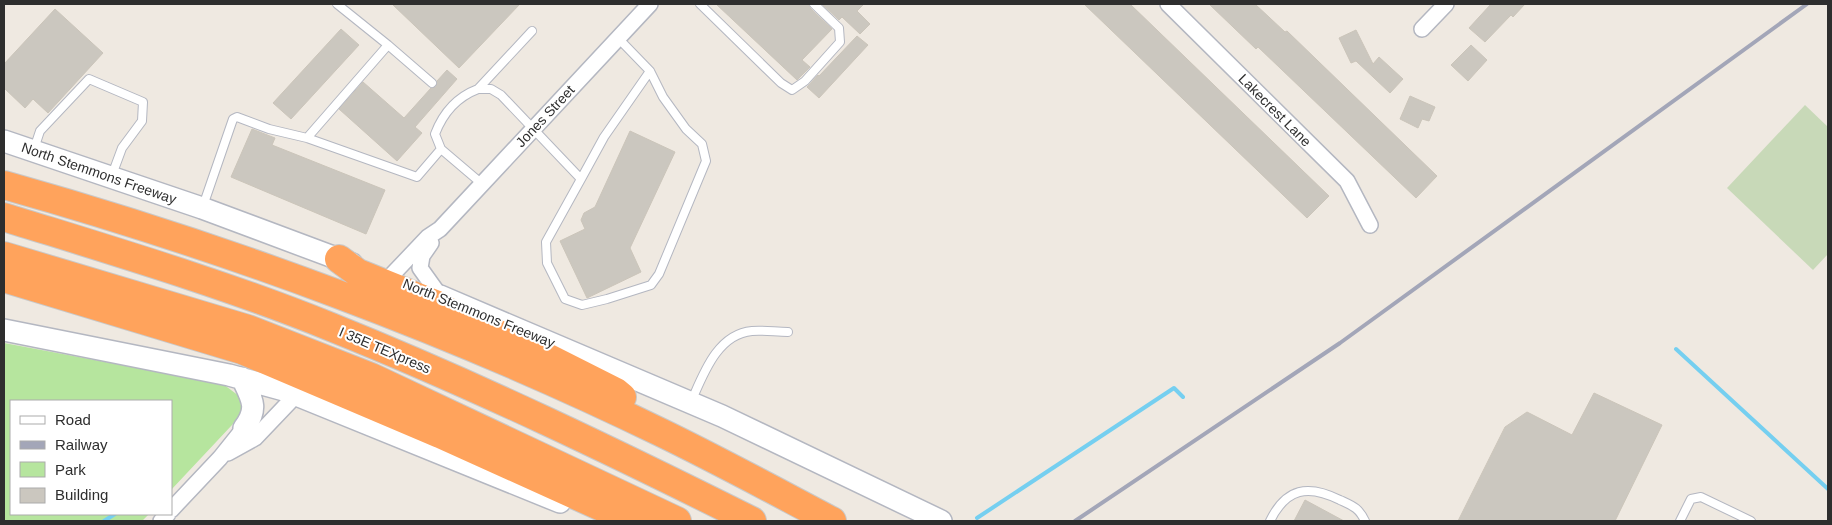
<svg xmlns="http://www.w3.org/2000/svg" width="1832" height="525" viewBox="0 0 1832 525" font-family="Arial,sans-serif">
  <rect width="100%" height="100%" fill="#efe9e1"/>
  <path fill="#b6e59e" d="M4,343l219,41 16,12 3,15 -10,14 -61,65v-89h-160v113h138l-7,7h-138z"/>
  <path fill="#c8d9b8" d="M1805,105l23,22v127l-15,16 -86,-82z"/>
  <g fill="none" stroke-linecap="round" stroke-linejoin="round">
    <path stroke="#75cff0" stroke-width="4" d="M1676,349l152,140
      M977,518l197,-130 9,9
      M104,521l11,-7"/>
  </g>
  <path fill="#cbc7bf" stroke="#cbc5ba" d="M392,4h128l-61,64z
    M716,4h92l2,4 22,21 -30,31 8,7 -13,13z
    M822,4h42l-7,7 13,13 -10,10 -18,-17 -3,3z
    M1084,4h46l199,192 -22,22z
    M1209,4h46l30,28 2,-1 150,145 -21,22 -158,-151 -2,2z
    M1491,4h34l-12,13 -2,-2 -26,27 -16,-14z
    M55,9l48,44 -55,60 -15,-14 -8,9 -21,-20v-24z
    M341,29l18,16 -68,74 -18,-16z
    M1356,30l17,34 6,-7 24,22 -13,14 -34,-32 -5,2 -12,-25z
    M857,36l11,9 -49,53 -12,-11 11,-12 1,1z
    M1471,45l16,15 -19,21 -17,-16z
    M447,70l10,9 -42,48 7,6 -25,28 -58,-52 24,-27 41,36 27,-30 5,-1 1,-6z
    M1410,96l25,11 -6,14 -7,-2 -4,9 -18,-9z
    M252,129l23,9 -3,7 113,45 -19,44 -135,-57z
    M630,131l45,21 -45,96 11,24 -54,26 -27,-57 25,-12 -4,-9 3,-7 11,-6z
    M1594,393l68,32 -47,96h-157l47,-94 22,-15 45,23z
    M1305,500l39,21h-50z"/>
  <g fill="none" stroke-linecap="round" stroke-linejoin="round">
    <defs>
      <path id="service" d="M337,4l51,41
        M700,4l81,79 11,7 13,-9 35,-39 -1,-14 -25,-24
        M478,89h13l10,6 80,84 -35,63 1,21 18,36 17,6 25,-6 44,-14 8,-11 47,-113 -4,-17 -16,-15 -23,-32 -13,-26 -32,-33
        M307,138l81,-93 44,38
        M34,149l6,-18 49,-52 54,23 -1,19 -20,27 -10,27
        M581,179l23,-42 46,-66
        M481,183l-40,-34 -6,-15c8,-21 22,-37 43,-45l54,-58
        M203,206l30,-87 4,-2 32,12 38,9 110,39 24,-28
        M691,402c12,-27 26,-68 61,-71 12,-1 24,1 36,1
        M1270,521c16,-33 38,-37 70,-21 13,6 19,8 25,21
        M1680,521l11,-22 10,-2 50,24"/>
      <path id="minor" d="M1168,4l179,177 23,44
        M1422,29l24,-25
        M431,243l-9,13 -2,12 20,28
        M390,277l38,-40 12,-8 210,-225
        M228,453l27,-15 41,-43
        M171,510l49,-52 24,-30
        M161,521l7,-7"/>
      <path id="secondary" d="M4,141l198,67 150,56
        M440,296l282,120 219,105
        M4,330l225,45 55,15 276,112
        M242,378c10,21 17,30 2,50"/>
      <path id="motorway" d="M4,185c221,62 449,146 656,247 58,28 115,59 172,89
        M4,217c109,34 221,67 327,110 144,58 283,125 421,194
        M4,256l244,73 123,48 306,144
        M339,259l19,14 77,31 32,18 44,17 105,53 6,5
        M4,278l238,72 198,84 186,84"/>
    </defs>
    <use href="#service" stroke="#b4b7c1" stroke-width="10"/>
    <use href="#minor" stroke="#b4b7c1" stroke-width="18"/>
    <use href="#secondary" stroke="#b4b7c1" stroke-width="24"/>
    <use href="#motorway" stroke="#c9c9c9" stroke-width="30"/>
    <use href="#service" stroke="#fff" stroke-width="8"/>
    <use href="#minor" stroke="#fff" stroke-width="15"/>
    <use href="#secondary" stroke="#fff" stroke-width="21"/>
    <use href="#motorway" stroke="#ffa35c" stroke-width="28"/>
    <path stroke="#a3a6b8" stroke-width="4" d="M1075,521l265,-178 467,-339"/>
  </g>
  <g text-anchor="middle" stroke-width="4" stroke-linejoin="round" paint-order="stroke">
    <g font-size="14" fill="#2e2e2e" stroke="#fff">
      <text transform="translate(1275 110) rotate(45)" y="5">Lakecrest Lane</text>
      <text transform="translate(545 116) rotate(-47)" y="5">Jones Street</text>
      <text transform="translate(99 173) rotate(19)" y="5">North Stemmons Freeway</text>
      <text transform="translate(479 313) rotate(22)" y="5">North Stemmons Freeway</text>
      <text transform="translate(385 350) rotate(23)" y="5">I 35E TEXpress</text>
    </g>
  </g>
  <rect width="1832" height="525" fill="none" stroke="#2e2e2e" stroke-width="10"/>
  <rect x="10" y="400" width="162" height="115" fill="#ffffff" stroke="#ababab"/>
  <rect x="20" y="416" width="25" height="8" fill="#ffffff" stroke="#ababab"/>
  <text x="55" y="425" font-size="15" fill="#2e2e2e">Road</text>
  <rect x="20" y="441" width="25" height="8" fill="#a3a6b8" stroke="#ababab"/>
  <text x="55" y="450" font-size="15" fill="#2e2e2e">Railway</text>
  <rect x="20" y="462" width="25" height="15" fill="#b6e59e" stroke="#ababab"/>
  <text x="55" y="475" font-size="15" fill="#2e2e2e">Park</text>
  <rect x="20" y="488" width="25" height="15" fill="#cbc7bf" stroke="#ababab"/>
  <text x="55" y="500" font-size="15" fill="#2e2e2e">Building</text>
</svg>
